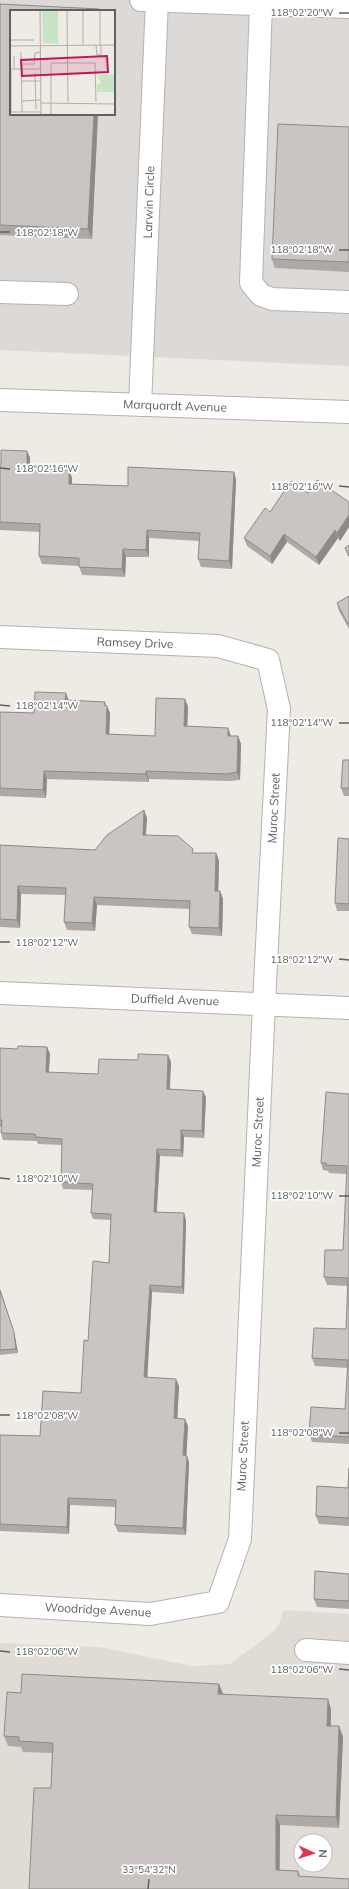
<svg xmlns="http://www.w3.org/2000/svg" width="349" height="1889" viewBox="0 0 349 1889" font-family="Mulish,sans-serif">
  <rect width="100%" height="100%" fill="#eeeae4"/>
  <path fill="#ddd9d6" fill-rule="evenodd" d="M0,0h349v366l-349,-16zM11,11h103v103h-103z"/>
  <path fill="#e1dbd5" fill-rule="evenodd" d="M283,1610l66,4v275h-349v-246l99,4 93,19 38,-2 44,-33 6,-9zM301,1841h24v24h-24z"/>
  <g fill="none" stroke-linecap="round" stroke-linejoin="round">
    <defs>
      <path id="minor" d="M141,0l208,7
        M261,4l-10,279 10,12 11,4 77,3
        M0,292l67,2
        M0,400l349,12
        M140,405l17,-405
        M0,637l218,9 50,14 11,49 -15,295 -24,535 -22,63 -68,12 -150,-9
        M0,993l349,15
        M306,1650l43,3"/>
    </defs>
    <use href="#minor" stroke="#b0b3b6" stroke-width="24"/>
    <use href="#minor" stroke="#fff" stroke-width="22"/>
  </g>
  <path fill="#aea9a7" d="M0,4l99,5v2h-88v103h87l-6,125 -92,-4z
    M349,127v145l-74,-4 -3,-9z
    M27,451l3,7v11l39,1 3,8v6l56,2 106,-14 2,8 -4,89 -31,-2 -3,-8 1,-18 -50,-3v19h-23l-1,20 -43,-2 -3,-9 -37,-2 -3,-8 1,-24 -40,-2v-66z
    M308,493l41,9v25l-9,14 -2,-3 -19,27 -32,-23 -15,22 -25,-18 -3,-8 26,-26z
    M349,545v13l-4,-10z
    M349,596v33l-10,-18 -2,-8z
    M185,699l3,8 -1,19 44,10h7l3,8 -1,36 -10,1 -81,-2v3l-102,-3 -1,19 -46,-2v-84l34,1 34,-13 39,6 3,7 -1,21 46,2z
    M349,760v36h-5l-3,-8z
    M147,818l-1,17 48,18h22l3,8 -1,30h2l3,8 -1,37 -30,-2 -3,-7v-18l-92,-4 -2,26 -28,-1 -3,-8 2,-27 -45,-1 -1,34 -20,-1v-82l95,5z
    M349,839v72h-12l-2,-8z
    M47,1047l3,7 -1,19 49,1 40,-14 30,-5 3,7 -1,27 36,8 -2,41 -20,-1 -1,20 -23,-1 -3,56 29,8 -2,74 -32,-2 -5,85 32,9 -2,32 11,8 -2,30 3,6 -3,73 -68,-3 -3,-7 1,-18 -46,-2 -1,29 -69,-3v-96l40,1 41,-43 7,-52 21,-78 2,-43 -18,-1 -2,-6 1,-23 -29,-1 -2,-7 1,-37 -24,-1 -1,-3 -34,-1 -2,-7v-6h-1v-79l17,1z
    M349,1094v350l-37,-2 -3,-8 36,-25 3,-41 -33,-2 -3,-8 34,-29 2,-43 -21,-1 -3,-8 19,-27 4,-76 -18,-1 -1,-2 -5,-1 -2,-7z
    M0,1289l15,48 3,16 -18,2z
    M349,1468v58l-30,-2 -3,-8 32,-28z
    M349,1574v35l-32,-2 -3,-8z
    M219,1684l4,10 108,15v17h8l4,11 -4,91 -59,-3v45l18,1 2,5 -271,13 22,-101 1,-35 -29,-1 -2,-5 -13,-1 -4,-10 17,-43z"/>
  <path fill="#8d8a88" d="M94,114h4l-6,125 -4,-10z
    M27,451l3,7v10l2,6 -5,-8z
    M69,470l3,8v14l-3,-8z
    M234,472l2,8 -4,89 -3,-8z
    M349,515v12l-9,14 -3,-8z
    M147,530l2,8v19l-3,-7z
    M335,530l3,8 -19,27 -3,-8z
    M284,534l3,8 -15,22 -2,-8z
    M123,549l3,8 -1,20 -3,-8z
    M66,693l3,8 -4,-1z
    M185,699l3,8 -1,27 -3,-8z
    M105,702l2,6v-2l3,7 -1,28 -3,-7z
    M228,728l3,8h-3z
    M238,736l3,8 -1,36 -3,-8z
    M44,771l3,8 -1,19 -3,-8z
    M146,771l3,8v3l-3,-8z
    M144,810l3,8 -2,25 -2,-8z
    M216,853l3,8 -1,38 -3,-8z
    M18,886l3,8 -1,34 -3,-8z
    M220,891l3,8 -1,37 -3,-8z
    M94,897l3,8 -2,26 -3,-8z
    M47,1047l3,7 -2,25 -2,-7z
    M168,1055l3,7 -2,34 -2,-7z
    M203,1091l3,6 -2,41 -2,-7z
    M181,1130l3,7 -1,20 -2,-7z
    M157,1149l3,7 -4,62 -2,-6z
    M184,1213l2,7 -2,74 -2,-7z
    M150,1285l2,7 -5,92 -3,-7z
    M0,1289l15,48 3,16 -2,-4z
    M176,1379l3,7 -2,39 -3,-7z
    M185,1419l3,7 -2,36 -3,-7z
    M187,1456l2,6 -3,73 -3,-7z
    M68,1498l2,7 -1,29 -2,-7z
    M219,1684l4,10h-5z
    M328,1699l3,10 -1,28 -3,-11z
    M339,1726l4,11 -4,91 -3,-11z
    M276,1815l4,10 -1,56 -3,-11z"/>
  <path fill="#cac5c2" stroke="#8d8a88" d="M0,4l99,5v2h-88v103h83l-6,115 -88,-4z
    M278,124l71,3v135l-77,-3z
    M1,450l26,1v15h3l-1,3 40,1v14l59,2v-19l106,5 -5,89 -31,-2 2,-26 -53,-3 -1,20 -23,-1 -1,20 -43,-2v-9l-40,-2 1,-32 -40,-2v-58h1z
    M317,480l32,22v13l-12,18 -2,-3 -19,27 -32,-23 -14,22 -26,-18 21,-30 5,4 21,-31 17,12z
    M349,545v11l-4,-8z
    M349,596v27l-1,1 -11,-21z
    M35,692l31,1 -1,7 40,2 -1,3 3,1 -1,28 49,2 1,-38 29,1 -1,27 44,2v8h10l-1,36 -10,2 -81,-3v3l-102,-3 -1,19 -43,-2v-76l34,1z
    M343,760h6v28h-8z
    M144,810l-1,25 35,1 15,13 -1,4h24l-1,38h5l-1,37 -30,-1 1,-26 -96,-4 -2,26 -28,-1 2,-34 -48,-2 -1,34 -17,-1v-74l95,5 12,-15z
    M338,838l11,1v65l-14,-1z
    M18,1046l29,1 -1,25 52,2 1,-15 39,1v-6l30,1 -1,34 36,2 -1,40 -21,-1v20l-24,-1 -3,63 30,1 -2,74 -32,-2 -6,92 32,2 -2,39 11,1 -2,36 4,1 -4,72 -68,-3 1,-25 -48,-2 -1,29 -67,-3v-89l40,1 3,-45 38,2 3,-53 4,1 5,-80 16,2 2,-49 -20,-1 2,-29 -32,-2 1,-43 -26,-2 -1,-3 -34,-1 1,-13h-2v-72l17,1z
    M326,1092l23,2v343l-40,-3 2,-27 34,2 3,-49 -36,-2 2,-30 32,1 2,-51 -24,-1 1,-27h18l4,-84 -21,-1v-2h-5z
    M0,1290l14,42 2,17 -16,1z
    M349,1468v50l-33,-2 1,-30 31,2z
    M315,1571l34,3v27l-35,-2z
    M22,1674l197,10 -1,10 110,5 -1,27h12l-3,91 -60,-2v55l22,1v5l51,3v10h-320l5,-101h17l2,-45 -34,-2v-4l-15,-1 3,-44 14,1z"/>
  <path fill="none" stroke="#5c6164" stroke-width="1.5" d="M339,13h10M0,232h10M339,250h10M0,468l10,1M339,486l10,1M0,705l10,1M339,723h10M0,942h10M339,959l10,1M0,1178l10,1M339,1196h10M0,1415h10M339,1433h10M0,1651l10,1M339,1669l10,1M148,1889l1,-10"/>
  <g text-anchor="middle" stroke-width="3.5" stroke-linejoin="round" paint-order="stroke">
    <g font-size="12" fill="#5c6164" stroke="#fff">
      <text transform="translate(149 202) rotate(-88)" y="4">Larwin Circle</text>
      <text transform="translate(175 406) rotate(2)" y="4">Marquardt Avenue</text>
      <text transform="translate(135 643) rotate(2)" y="4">Ramsey Drive</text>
      <text transform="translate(274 808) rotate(-87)" y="4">Muroc Street</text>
      <text transform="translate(175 1000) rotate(2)" y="4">Duffield Avenue</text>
      <text transform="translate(258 1132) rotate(-87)" y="4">Muroc Street</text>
      <text transform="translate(243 1456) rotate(-87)" y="4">Muroc Street</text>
      <text transform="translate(98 1610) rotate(3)" y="4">Woodridge Avenue</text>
    </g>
  </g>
  <g transform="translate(10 10)">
    <rect width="105" height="105" fill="#eeeae4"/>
    <path d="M32,0h16v34l-15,-1zM93,64l12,1v17h-18v-8h4l-3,-9z" fill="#c9e4c2"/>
    <path fill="none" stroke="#b0afad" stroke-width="1" d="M30,0l1,105M57,0l1,92M73,0v35M90,0v35M0,30h24M86,35l1,10h4v-10M0,36l105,-1M11,42l1,60M4,46v13M12,54h12l1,-11 5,-1M30,59h-29v43h30M25,63l1,36M12,71h18M12,91l19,-1M31,93l74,1M41,105v-52h44l1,39"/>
    <path fill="#c2185b" fill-opacity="0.15" stroke="#c2185b" stroke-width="2" d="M97,46l1,16 -86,4 -1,-16z"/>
    <rect width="105" height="105" fill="none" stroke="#5c6164" stroke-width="2"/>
  </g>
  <g font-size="10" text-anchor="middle" fill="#5c6164" stroke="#fff" stroke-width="3.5" stroke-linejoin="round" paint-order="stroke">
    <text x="302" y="16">118°02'20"W</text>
    <text x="47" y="236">118°02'18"W</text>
    <text x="302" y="253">118°02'18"W</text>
    <text x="47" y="472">118°02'16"W</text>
    <text x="302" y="490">118°02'16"W</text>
    <text x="47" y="709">118°02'14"W</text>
    <text x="302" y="726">118°02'14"W</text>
    <text x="47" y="946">118°02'12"W</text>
    <text x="302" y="963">118°02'12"W</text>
    <text x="47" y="1182">118°02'10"W</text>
    <text x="302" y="1199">118°02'10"W</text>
    <text x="47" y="1419">118°02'08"W</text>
    <text x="302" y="1436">118°02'08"W</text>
    <text x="47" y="1655">118°02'06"W</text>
    <text x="302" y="1673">118°02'06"W</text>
    <text x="149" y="1873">33°54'32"N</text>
  </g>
  <g transform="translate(313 1853) rotate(93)"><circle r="19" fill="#ffffff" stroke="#bec0c1"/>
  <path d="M0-3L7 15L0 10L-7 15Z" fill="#e03850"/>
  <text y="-6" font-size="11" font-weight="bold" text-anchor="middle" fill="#5c6164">N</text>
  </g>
</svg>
